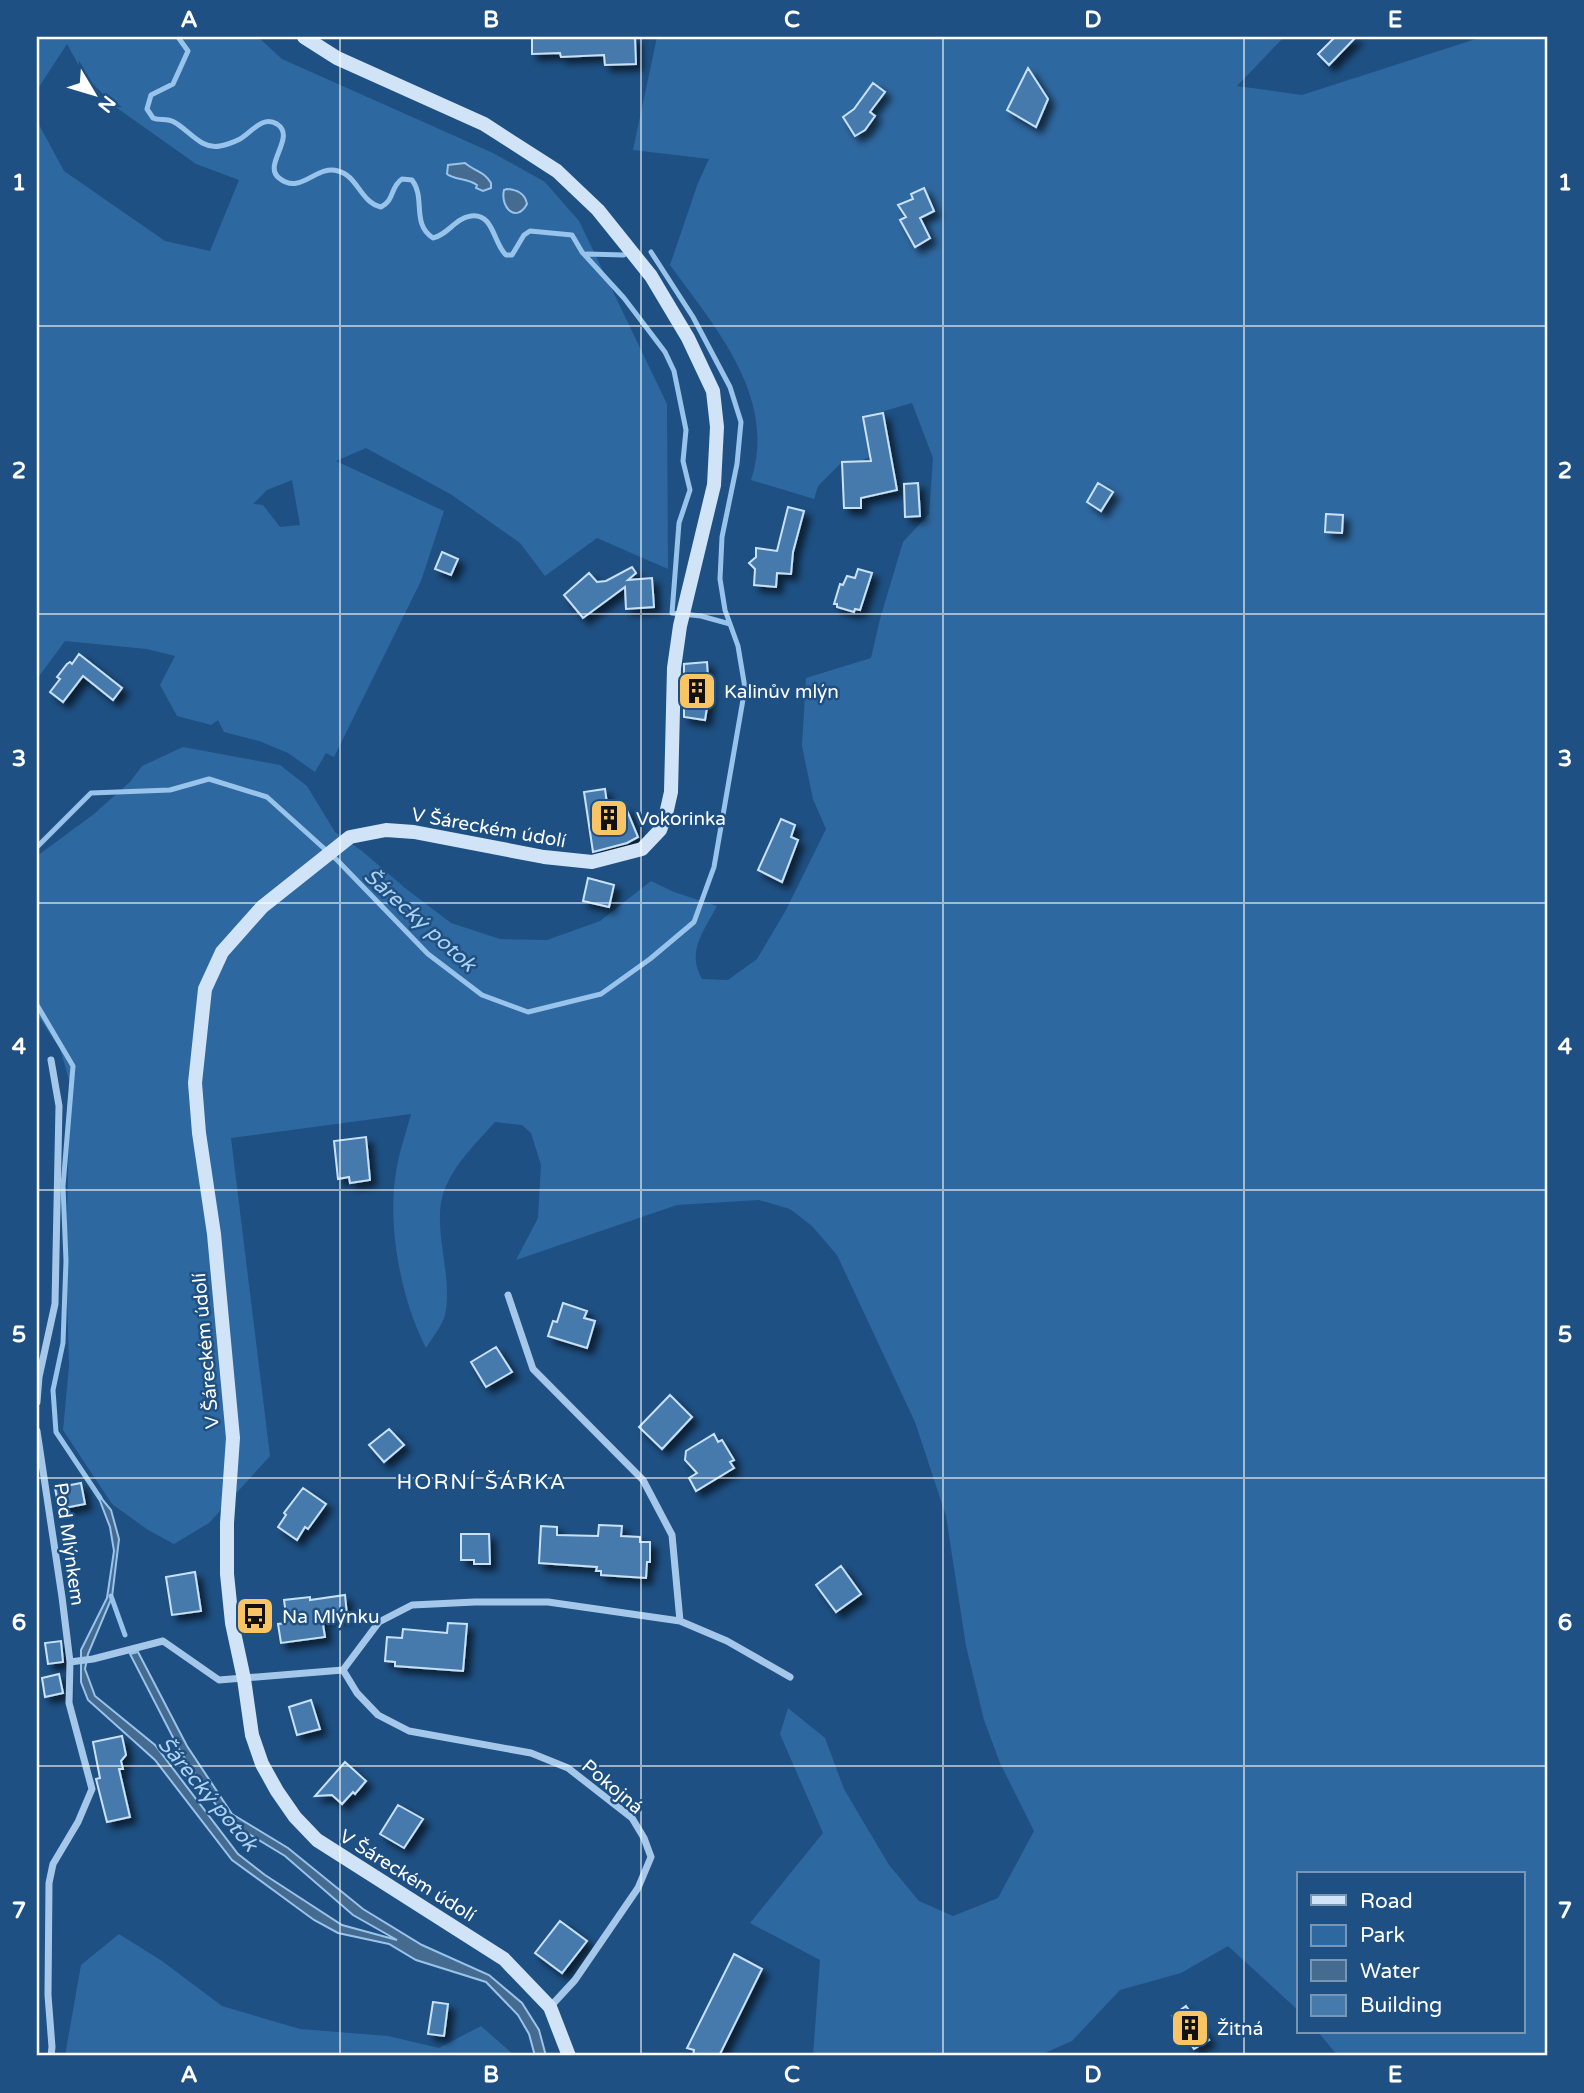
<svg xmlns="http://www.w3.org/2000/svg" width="1584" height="2093" viewBox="0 0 1584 2093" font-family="'Varela Round',sans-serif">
  <defs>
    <filter id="shadow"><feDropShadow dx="6" dy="6" stdDeviation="3.5" flood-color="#0009"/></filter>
  </defs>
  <rect width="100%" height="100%" fill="#1e5083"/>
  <path fill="#2e68a0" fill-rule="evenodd" d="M37,37h221l24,22 211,94 52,29 34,39 88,183 1,165 -71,-31 -52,38 -25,-33 -68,-48 -86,-47 -30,13 108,50 -23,70 -87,176 -8,-4 -11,19 -27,-19 -29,-12 -35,-9 -6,-12 -7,5 -34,-9 -17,-31 15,-29 -28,-7 -82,-8 -28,38v-558l27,50 101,70 45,10 29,-71 -43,-16 -79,-56 -33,-33 -17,-31 -30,46zM292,480l8,45 -20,2 -17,-22 -10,-1 14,-14z
    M657,37h627l-47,49 65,9 180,-58h65v2019h-209l-20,-24h205v-158h-224v137l-71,-65 -47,27 -61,17 -48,51 -34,15h-225l7,-96 -70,-37 73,-90 -43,-99 8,-26 37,30 19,51 45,76 30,36 34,15 45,-18 36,-67 -34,-68 -16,-43 -18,-74 -20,-130 -31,-94 -78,-167 -25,-29 -22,-17 -31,-9 -82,5 -161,55 22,-42 3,-53 -10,-32 -9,-8 -27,-3c-18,20 -38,39 -49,64 -17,37 8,88 -1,129 -3,11 -13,23 -19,33 -25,-49 -39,-121 -30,-176 3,-20 10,-39 15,-58l-180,24 39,318 -61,67 -35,21 -26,-14 -36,-26 -49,-74 6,-64 -3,-105 4,-178 -10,-34 -23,-35v-158l57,-42 36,-32 12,-16 41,-19 97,18 27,21 28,46 27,19 43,37 46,35 49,16 47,1 53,-19 51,-40 23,11 43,14c-13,25 -31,45 -15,73l26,1 29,-21 29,-49 40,-81 -13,-30 -11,-53 4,-68 65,-20 9,-39 23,-77 26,-28 4,-56 -21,-55 -49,14 7,40 -10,4 -18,1 -24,24 -4,13 -63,-19c27,-82 -36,-153 -81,-215l28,-82 11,-24 -76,-9zM1028,68l20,31 -12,28 -29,-17zM873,84l12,8 -15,20 5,4 -9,13 -10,7 -13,-19 11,-8zM923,189l11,22 -11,5 -4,-3 -8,-19zM912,214l10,8 8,16 -15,9 -14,-27z
    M119,1934l43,27 60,45 78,23 88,7 51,12 42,-22 34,30h-450l16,-91z"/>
  <path fill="#466b90" stroke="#98c3eb" stroke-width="2" d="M465,163c9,8 19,8 26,20v5l-8,3 -7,-3 1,-3c-10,-7 -23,-5 -30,-11l1,-9z
    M507,189c10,1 18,4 20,15 -11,20 -27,3 -23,-14z
    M97,1493l14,17 8,29 -7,58 -24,57 -3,15 10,27 60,49 83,109 27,21 77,50 55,15 -44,-25 -68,-59 -59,-36 -46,-69 -50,-97 8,-2 49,94 45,68 56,34 75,61 59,36 67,30 33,28 17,27 7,26h-11l-6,-22 -11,-19 -32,-33 -70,-22 -27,-16 -51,-11 -24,-13 -82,-60 -77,-100 -67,-60 -7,-18v-32l26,-52 7,-47 -4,-24z"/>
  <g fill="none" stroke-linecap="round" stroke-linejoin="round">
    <path stroke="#98c3eb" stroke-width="5" d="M178,37l10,14 -15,33 -22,11 -4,14 6,9c7,3 14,0 21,4 15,8 27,28 46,24 6,-1 14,-4 20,-7 11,-6 22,-24 37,-15 20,13 -15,41 2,54 22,18 37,-14 59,-7 20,5 22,31 43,36 14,-7 9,-20 21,-28l10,1c14,18 -1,44 21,58 15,-3 22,-20 38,-22 23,-3 22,27 35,39h6l12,-20 6,-4 42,4 10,17 42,46 41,54 9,19 12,59 -3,31 7,29 -11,33 -7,90 29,3 29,8
      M587,254l37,1
      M37,847l54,-54 79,-3 39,-11 58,18 71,64 90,93 54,41 46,17 73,-18 49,-35 44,-37 20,-55 31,-179 -7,-42 -13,-36 -5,-31 2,-42 15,-73 4,-42 -11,-35 -37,-70 -42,-65
      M37,1005l36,61 -10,120 3,75 -3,82 -10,47 3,42 44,66
      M111,1596l14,39"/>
  </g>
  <path fill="#467aac" stroke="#c9e1f7" stroke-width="2" filter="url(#shadow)" d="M532,37h103l1,27 -31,1 -1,-10 -43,2 -1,-4 -28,1z
    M1335,37h21l-27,28 -11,-11z
    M1028,68l20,31 -12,28 -29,-17z
    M873,83l12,9 -15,20 5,4 -10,14 -10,6 -12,-19 11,-8z
    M924,188l10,23 -14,7 10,20 -15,9 -15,-27 6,-3 -8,-12 15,-6 -2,-5z
    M883,413l14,77 -36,8v10h-17l-2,-46 29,-1 -8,-44z
    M918,483l2,33 -15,1 -1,-33z
    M1098,483l15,9 -12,19 -14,-9z
    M788,507l16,4 -11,41 -2,22 -14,-1 -1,14 -22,-2 1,-16 -6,-6 7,-6v-9l21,3z
    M1326,514l17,1 -1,18 -17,-1z
    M442,552l16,7 -7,16 -16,-6z
    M632,567l4,6 -8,7 24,-2 2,29 -28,2 -1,-22 -42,31 -19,-23 25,-22 8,9 9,-1z
    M858,569l14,4 -12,37 -5,-1 -1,3 -17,-5v-3h-3l6,-20 3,1 4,-9 8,2z
    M79,654l43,34 -9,12 -30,-24 -20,26 -13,-10 10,-13 -3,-2 10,-13 3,-2 2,2z
    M707,662l2,33 -4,25 -21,-3v-53z
    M605,789l3,22 18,-3 12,29 -11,6 -34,9 -9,-60z
    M781,819l14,6 -4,12 7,3 -16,42 -24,-12z
    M588,878l26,7 -5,22 -26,-6z
    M366,1137l4,43 -20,3 -1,-6 -11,2 -4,-38z
    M563,1303l24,8 -3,7 11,3 -8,27 -39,-12 5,-15 4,1z
    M496,1347l16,25 -26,15 -15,-25z
    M670,1395l22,22 -30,32 -23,-22z
    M389,1429l15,16 -20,17 -15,-17z
    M714,1434l4,8 4,-2 12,20 -4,2 4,6 -38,23 -7,-13 8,-5 -12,-13 1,-9z
    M81,1483l4,21 -26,5 -4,-21z
    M303,1488l23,16 -18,25 -3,-2 -8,13 -19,-13 8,-12 -2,-2z
    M599,1525l23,1 -1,10 19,1v5h10v20h-3l-1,16 -45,-3v-4h-5l1,-4 -58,-4 2,-37 16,1v8l41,1z
    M461,1534h28l1,30h-16v-4h-13z
    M841,1566l20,28 -25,18 -20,-27z
    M195,1572l6,39 -29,4 -6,-38z
    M345,1595l2,20 -25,3 3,19 -44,6 -3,-19 9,-1 -3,-23 26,-3v3z
    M448,1623l19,1 -4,47 -68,-5v-4l-10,-1 2,-24 15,1 1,-9 44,4z
    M61,1641l2,21 -15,2 -3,-21z
    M59,1674l4,19 -18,4 -3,-19z
    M311,1700l9,29 -23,6 -8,-28z
    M122,1736l4,19 -5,6 2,8h-4l11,48 -23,5 -11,-43 4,-1 -7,-36z
    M345,1762l21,19 -11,13 -2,-2 -11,12 -10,-9 -17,1z
    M398,1805l25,14 -19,29 -24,-14z
    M560,1921l27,20 -25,32 -27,-20z
    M734,1954l28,15 -43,87h-26l1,-6 -7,-2z
    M433,2002l15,2 -4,32 -16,-2z
    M1186,2006l23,34 -15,9 -22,-33z"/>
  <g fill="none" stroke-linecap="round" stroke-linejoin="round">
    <path stroke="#a5c8ea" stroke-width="7" d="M508,1295l25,74 110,111 29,55 8,86
      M37,1402l2,-25 16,-73 4,-198 -8,-46
      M37,1431l25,166 8,65 -1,41 23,86 -14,33 -25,42 -4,19 -1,112 4,52 -1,9
      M70,1662l23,-3 70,-18 56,39 124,-10 14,23 21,22 31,16 122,22 37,15 64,50 12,20 7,19 -13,31 -63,92 -25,27
      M343,1670l36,-48 33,-17 63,-3h73l132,19 47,20 63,36"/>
    <path stroke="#d0e3f7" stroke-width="14" d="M304,37l33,21 147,66 73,47 41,39 53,66 37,62 25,53 4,36 -3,58 -34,141 -6,42 -3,124 -5,22 -6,16 -18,19 -50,13 -48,-5 -130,-25 -28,-2 -36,7 -88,70 -40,45 -17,37 -10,94 4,50 15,101 19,204 -6,85v51l5,49 12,56 8,56 10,29 15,27 18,26 22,23 187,119 46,48 19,49"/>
  </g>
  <path fill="none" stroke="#fff" stroke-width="2" stroke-opacity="0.55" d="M340,37v2019M641,37v2019M943,37v2019M1244,37v2019M37,326h1510M37,614h1510M37,903h1510M37,1190h1510M37,1478h1510M37,1766h1510"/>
  <defs>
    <symbol id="building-square" viewBox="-11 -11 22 22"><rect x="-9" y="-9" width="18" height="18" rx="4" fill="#f9c564" stroke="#1e5083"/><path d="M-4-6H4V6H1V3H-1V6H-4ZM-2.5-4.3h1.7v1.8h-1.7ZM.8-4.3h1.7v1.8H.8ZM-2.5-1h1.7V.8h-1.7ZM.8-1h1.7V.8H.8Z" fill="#111"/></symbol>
    <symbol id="bus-square" viewBox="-11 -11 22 22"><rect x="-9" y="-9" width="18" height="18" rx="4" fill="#f9c564" stroke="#1e5083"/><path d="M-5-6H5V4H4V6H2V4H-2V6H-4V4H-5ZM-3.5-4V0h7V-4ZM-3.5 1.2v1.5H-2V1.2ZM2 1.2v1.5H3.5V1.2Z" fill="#111"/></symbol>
  </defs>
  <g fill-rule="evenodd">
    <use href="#building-square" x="675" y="669" width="44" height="44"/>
    <use href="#building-square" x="587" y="796" width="44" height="44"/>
    <use href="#bus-square" x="233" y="1594" width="44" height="44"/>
    <use href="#building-square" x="1168" y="2006" width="44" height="44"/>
  </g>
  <g text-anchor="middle" stroke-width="5" stroke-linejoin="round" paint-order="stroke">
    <g font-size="19" fill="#fff" stroke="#1e5083" text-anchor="start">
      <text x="724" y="698">Kalinův mlýn</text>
      <text x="636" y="825">Vokorinka</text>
      <text x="282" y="1623">Na Mlýnku</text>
      <text x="1217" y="2035">Žitná</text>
    </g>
    <g font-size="19" fill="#fff" stroke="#1e5083">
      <text transform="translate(489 827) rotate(10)" y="7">V Šáreckém údolí</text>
      <text transform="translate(205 1351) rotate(-95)" y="7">V Šáreckém údolí</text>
      <text transform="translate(70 1544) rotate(82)" y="7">Pod Mlýnkem</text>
      <text transform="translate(613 1786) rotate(40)" y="7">Pokojná</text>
      <text transform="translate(408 1875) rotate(32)" y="7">V Šáreckém údolí</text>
    </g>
    <g font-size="21" font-style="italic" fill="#b0d2f1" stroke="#1e5083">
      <text transform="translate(420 920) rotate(42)" y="7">Šárecký potok</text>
      <text transform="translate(208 1794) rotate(50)" y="7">Šárecký potok</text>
    </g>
    <g font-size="21" letter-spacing="2" fill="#fff" stroke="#1e5083">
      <text x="482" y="1489">HORNÍ ŠÁRKA</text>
    </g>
  </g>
  <rect width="1584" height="2093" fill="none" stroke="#1e5083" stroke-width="77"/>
  <rect x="1297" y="1872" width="228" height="161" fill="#1e5083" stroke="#7896b5" stroke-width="2"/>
  <rect x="1311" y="1895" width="35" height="10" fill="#d0e3f7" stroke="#7896b5" stroke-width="2"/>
  <text x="1360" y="1908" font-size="21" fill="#ffffff">Road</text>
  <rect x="1311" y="1925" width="35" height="21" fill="#2e68a0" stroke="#7896b5" stroke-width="2"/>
  <text x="1360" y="1942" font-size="21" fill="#ffffff">Park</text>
  <rect x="1311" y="1960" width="35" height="21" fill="#466b90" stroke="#7896b5" stroke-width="2"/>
  <text x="1360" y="1978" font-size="21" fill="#ffffff">Water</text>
  <rect x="1311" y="1995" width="35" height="21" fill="#467aac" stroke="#7896b5" stroke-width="2"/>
  <text x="1360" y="2012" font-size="21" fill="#ffffff">Building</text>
  <g transform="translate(94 94) rotate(128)" stroke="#1e5083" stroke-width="5" paint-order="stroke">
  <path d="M0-5L12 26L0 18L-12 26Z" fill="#ffffff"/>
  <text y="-10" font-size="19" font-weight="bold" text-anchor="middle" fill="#ffffff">N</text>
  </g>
  <rect x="38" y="38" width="1508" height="2016" fill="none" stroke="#fff" stroke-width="2.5"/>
  <g font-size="23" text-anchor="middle" font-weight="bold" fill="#fff">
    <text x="189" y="27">A</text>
    <text x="491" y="27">B</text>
    <text x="792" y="27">C</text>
    <text x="1093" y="27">D</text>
    <text x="1395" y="27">E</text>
    <text x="19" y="190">1</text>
    <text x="1565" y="190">1</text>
    <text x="19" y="478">2</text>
    <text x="1565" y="478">2</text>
    <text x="19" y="766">3</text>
    <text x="1565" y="766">3</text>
    <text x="19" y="1054">4</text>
    <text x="1565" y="1054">4</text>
    <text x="19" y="1342">5</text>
    <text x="1565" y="1342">5</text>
    <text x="19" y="1630">6</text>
    <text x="1565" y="1630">6</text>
    <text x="19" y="1918">7</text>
    <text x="1565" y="1918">7</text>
    <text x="189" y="2082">A</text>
    <text x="491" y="2082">B</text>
    <text x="792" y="2082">C</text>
    <text x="1093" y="2082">D</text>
    <text x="1395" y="2082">E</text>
  </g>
</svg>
